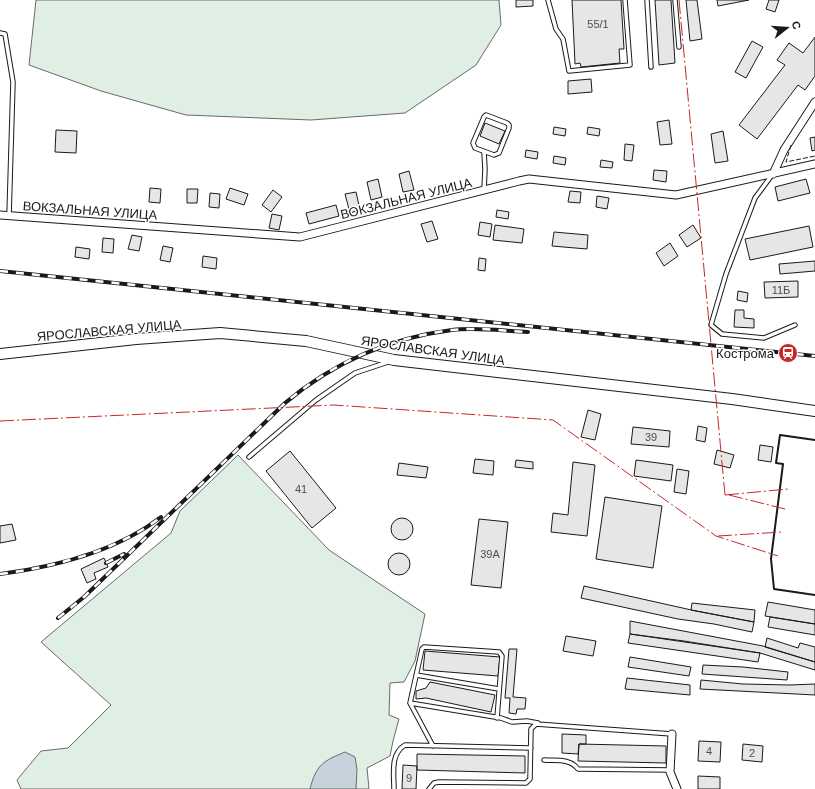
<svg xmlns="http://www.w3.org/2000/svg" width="815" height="789" viewBox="0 0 815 789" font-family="Helvetica,sans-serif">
  <rect width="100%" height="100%" fill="#fff"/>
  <path fill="#e0efe3" stroke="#6a6a6a" d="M36,0h463l2,25 -25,40 -71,48 -94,7 -125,-5 -85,-24 -72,-26z
    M238,455l91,95 96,64 -10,47 -11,21 -14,1 -1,32 10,4 -6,22 -3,15 -23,12 2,21h-348l-4,-9 24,-29 27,-3 43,-43 -70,-63 130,-109 9,-22z"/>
  <path fill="#c6d2dc" stroke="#6a6a6a" d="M345,752l10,5 2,12 -1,20h-46c6,-24 13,-28 35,-37z"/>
  <path fill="#e6e6e6" stroke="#1a1a1a" d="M516,0h17v6l-17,1z
    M572,0h49l3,49h-5l1,14 -39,4 -1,-4 -5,1z
    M655,0h16l4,63 -16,2z
    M686,0h11l5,39 -12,2z
    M717,0h32l-31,6z
    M769,0h10l-4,12 -9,-3z
    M815,37v39l-10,14 -7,-5 -41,54 -18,-14 46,-60 -8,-5 12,-17 14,10z
    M752,41l11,6 -17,31 -11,-6z
    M591,79l1,13 -24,2v-13z
    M669,120l3,24 -12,1 -3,-23z
    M485,123l20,8 -6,13 -19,-8z
    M554,127l12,2 -1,7 -12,-2z
    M588,127l12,2 -1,7 -12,-2z
    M56,130l21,1 -1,22 -21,-1z
    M723,131l5,30 -13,2 -4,-29z
    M815,137v13l-3,1 -2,-13z
    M625,144l9,1 -2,16 -8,-1z
    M526,150l12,2 -1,7 -12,-2z
    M554,156l12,2 -1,7 -12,-2z
    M601,160l12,2 -1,6 -12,-1z
    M654,170l13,1 -1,11 -13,-2z
    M409,171l5,19 -11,2 -4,-18z
    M378,179l4,18 -11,3 -4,-18z
    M806,179l4,14 -32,8 -3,-14z
    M150,188l11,1 -1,14 -11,-1z
    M230,188l18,6 -4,11 -18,-6z
    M187,189h11l-1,14h-10z
    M273,190l9,7 -11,15 -9,-7z
    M570,191l11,1 -1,11 -12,-1z
    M356,192l4,18 -10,3 -5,-19z
    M210,193l10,1 -1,14 -10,-1z
    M597,196l12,2 -2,11 -11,-2z
    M336,205l3,11 -30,8 -3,-11z
    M497,210l12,2 -1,7 -12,-2z
    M272,214l10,2 -3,14 -10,-2z
    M432,221l6,18 -11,3 -6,-18z
    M480,222l12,2 -2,13 -12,-2z
    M495,225l29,4 -2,14 -29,-3z
    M693,225l8,13 -14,9 -8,-12z
    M809,226l4,21 -63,13 -5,-21z
    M554,232l34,3 -1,14 -35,-3z
    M132,235l10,2 -3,14 -11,-2z
    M103,238l11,1 -1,14 -11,-1z
    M670,243l8,13 -14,10 -8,-13z
    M163,246l10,2 -3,14 -10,-2z
    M76,247l14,2 -1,10 -14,-2z
    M203,256l14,2 -1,11 -14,-2z
    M479,258l7,1 -1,12 -7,-1z
    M815,261v10l-35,3 -1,-10z
    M798,281v16l-33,1 -1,-16z
    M738,291l10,2 -1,9 -10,-2z
    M735,310h9v8l10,1v9l-20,-1z
    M588,410l13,4 -6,26 -14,-3z
    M698,426l9,2 -2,14 -9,-2z
    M633,427l37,4 -1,16 -38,-3z
    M760,445l13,2 -2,15 -13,-2z
    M717,450l17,5 -4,13 -16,-4z
    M290,451l46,57 -24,20 -46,-57z
    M475,459l19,2 -1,14 -20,-2z
    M516,460l17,2v7l-18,-2z
    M636,460l37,5 -2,16 -37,-5z
    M573,462l22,3 -8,71 -36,-4 2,-19 15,2z
    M399,463l29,4 -2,11 -29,-3z
    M677,469l12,2 -3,23 -12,-2z
    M605,497l57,9 -9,62 -57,-9z
    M391 529a11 11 0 1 1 22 0a11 11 0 1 1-22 0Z
    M479,519l29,3 -7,66 -30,-3z
    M12,524l4,16 -16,3v-17z
    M388 564a11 11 0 1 1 22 0a11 11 0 1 1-22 0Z
    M104,558l4,9 -14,6 2,6 -9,4 -6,-14z
    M584,586l112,25 58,11 -2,10 -38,-8 -36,-5 -97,-21z
    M768,602l47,8v14l-50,-8z
    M692,603l63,7 -1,12 -63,-12z
    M770,617l45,7v11l-47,-8z
    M630,621l133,25 52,16v8l-55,-17 -130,-19z
    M630,634l54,7 76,12 -2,9 -130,-19z
    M566,636l30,5 -3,15 -30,-5z
    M767,638l31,10 2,-5 15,4v15l-50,-15z
    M509,649h8l-4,48 13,1 -1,11h-8l-1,5 -7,-1 1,-15h-5z
    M425,651l75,6 -2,19 -75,-6z
    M630,657l61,10 -2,9 -61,-9z
    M703,665l40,2 45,5 -1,8 -85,-6z
    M627,678l63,7v10l-65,-6z
    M701,680l42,4 47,1 25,-1v11l-115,-6z
    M430,682l65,13 -4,17 -65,-14 -10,1v-8l10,-3z
    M562,734l24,1v9h-7l-1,10 -16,-1z
    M699,741l22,1 -1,20 -22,-1z
    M579,744l87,2v17l-88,-2z
    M743,744l20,2 -1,16 -20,-2z
    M417,754l108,2v17l-108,-3z
    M403,765l14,1 -1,23h-14z
    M698,776l22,1v12h-22z"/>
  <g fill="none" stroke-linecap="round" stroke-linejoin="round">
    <defs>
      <path id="service" d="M548,0l8,29 7,10 6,32 61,-6 -5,-65
        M647,0l4,67
        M675,0l4,47
        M0,33l5,1 8,48 -4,134
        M486,115l21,8 2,2v3l-10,25 -5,2 -19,-7 -2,-5 11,-26z
        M772,175l-17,23 -29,76 -15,51 11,9 42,4 31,-13
        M484,190l1,-21 -1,-17
        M249,457l67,-57 39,-27 33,-11
        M416,675l83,14
        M410,703l12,-54 2,-2 75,5 3,4 -5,62
        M433,746l-23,-43 91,15 11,4 15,-1 11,2
        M544,760c12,1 26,-2 34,9l92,1
        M394,789c0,-15 -4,-35 11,-44l126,3
        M429,789l5,-6 5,-1 87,1 4,-4 1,-50 5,-5 136,10"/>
      <path id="minor" d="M773,174l11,-24 31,-48
        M0,215l300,22 219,-56 10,-2 147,16 139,-31
        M672,734l-2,38 7,17"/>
      <path id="secondary" d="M0,354l136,-15 84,-6 86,8 88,19 338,39 83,12"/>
    </defs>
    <use href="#service" stroke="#1a1a1a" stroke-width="5.5"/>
    <use href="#minor" stroke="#1a1a1a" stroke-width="9"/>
    <use href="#secondary" stroke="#1a1a1a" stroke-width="12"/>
    <use href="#service" stroke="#fff" stroke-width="3.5"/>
    <use href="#minor" stroke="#fff" stroke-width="7"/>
    <use href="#secondary" stroke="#fff" stroke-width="10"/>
    <defs>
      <path id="rail" d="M0,271l815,85
        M106,563l18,-9
        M0,574c54,-7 117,-23 161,-57
        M58,618l26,-21 201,-194c49,-41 104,-65 167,-73 25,-3 51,1 76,2"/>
    </defs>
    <use href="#rail" stroke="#1a1a1a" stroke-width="4"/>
    <use href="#rail" stroke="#fff" stroke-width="2.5" stroke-dasharray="8" stroke-linecap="butt"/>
    <path stroke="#1a1a1a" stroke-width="1" stroke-dasharray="5 2" stroke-linecap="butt" d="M791,145l-5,17 29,-6"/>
    <path stroke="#1a1a1a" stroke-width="2" d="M815,440l-35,-5 -4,28 7,1 -12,95 3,30 41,6"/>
    <path stroke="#c62828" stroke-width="1" stroke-dasharray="14 3 2 3" stroke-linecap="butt" d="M679,0l46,495
      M0,421l334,-16 219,15 163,116 62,20
      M725,495l63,-6
      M729,495l56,14
      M718,536l64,-4"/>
  </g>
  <defs>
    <symbol id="station-disc" viewBox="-11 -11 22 22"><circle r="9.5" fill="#c62828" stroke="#fff"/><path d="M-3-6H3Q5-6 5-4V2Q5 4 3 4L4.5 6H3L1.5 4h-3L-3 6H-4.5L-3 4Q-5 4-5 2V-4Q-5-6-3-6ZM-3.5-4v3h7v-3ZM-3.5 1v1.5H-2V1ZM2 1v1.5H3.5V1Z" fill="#fff"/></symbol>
  </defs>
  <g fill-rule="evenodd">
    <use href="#station-disc" x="777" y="342" width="22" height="22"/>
  </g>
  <g text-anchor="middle" stroke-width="3" stroke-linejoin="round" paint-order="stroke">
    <g font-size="11" fill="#4d4d4d">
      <text x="598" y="28">55/1</text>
      <text x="781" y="294">11Б</text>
      <text x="651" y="441">39</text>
      <text x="301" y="493">41</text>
      <text x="490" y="558">39А</text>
      <text x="709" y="755">4</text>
      <text x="752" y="757">2</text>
      <text x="409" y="782">9</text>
    </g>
    <g font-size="13" fill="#1a1a1a" stroke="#fff">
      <text transform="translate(406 198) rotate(-14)" y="5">ВОКЗАЛЬНАЯ УЛИЦА</text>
      <text transform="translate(90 210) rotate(4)" y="5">ВОКЗАЛЬНАЯ УЛИЦА</text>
      <text transform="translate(109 330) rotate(-5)" y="5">ЯРОСЛАВСКАЯ УЛИЦА</text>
      <text transform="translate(433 350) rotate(8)" y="5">ЯРОСЛАВСКАЯ УЛИЦА</text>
    </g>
    <g font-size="13" fill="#1a1a1a" stroke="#fff" text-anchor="end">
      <text x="774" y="358">Кострома</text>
    </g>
  </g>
  <g transform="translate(787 28) rotate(73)" stroke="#ffffff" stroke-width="3" paint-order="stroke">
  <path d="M0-3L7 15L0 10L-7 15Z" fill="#1a1a1a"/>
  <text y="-6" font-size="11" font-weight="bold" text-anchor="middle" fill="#1a1a1a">С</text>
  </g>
</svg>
